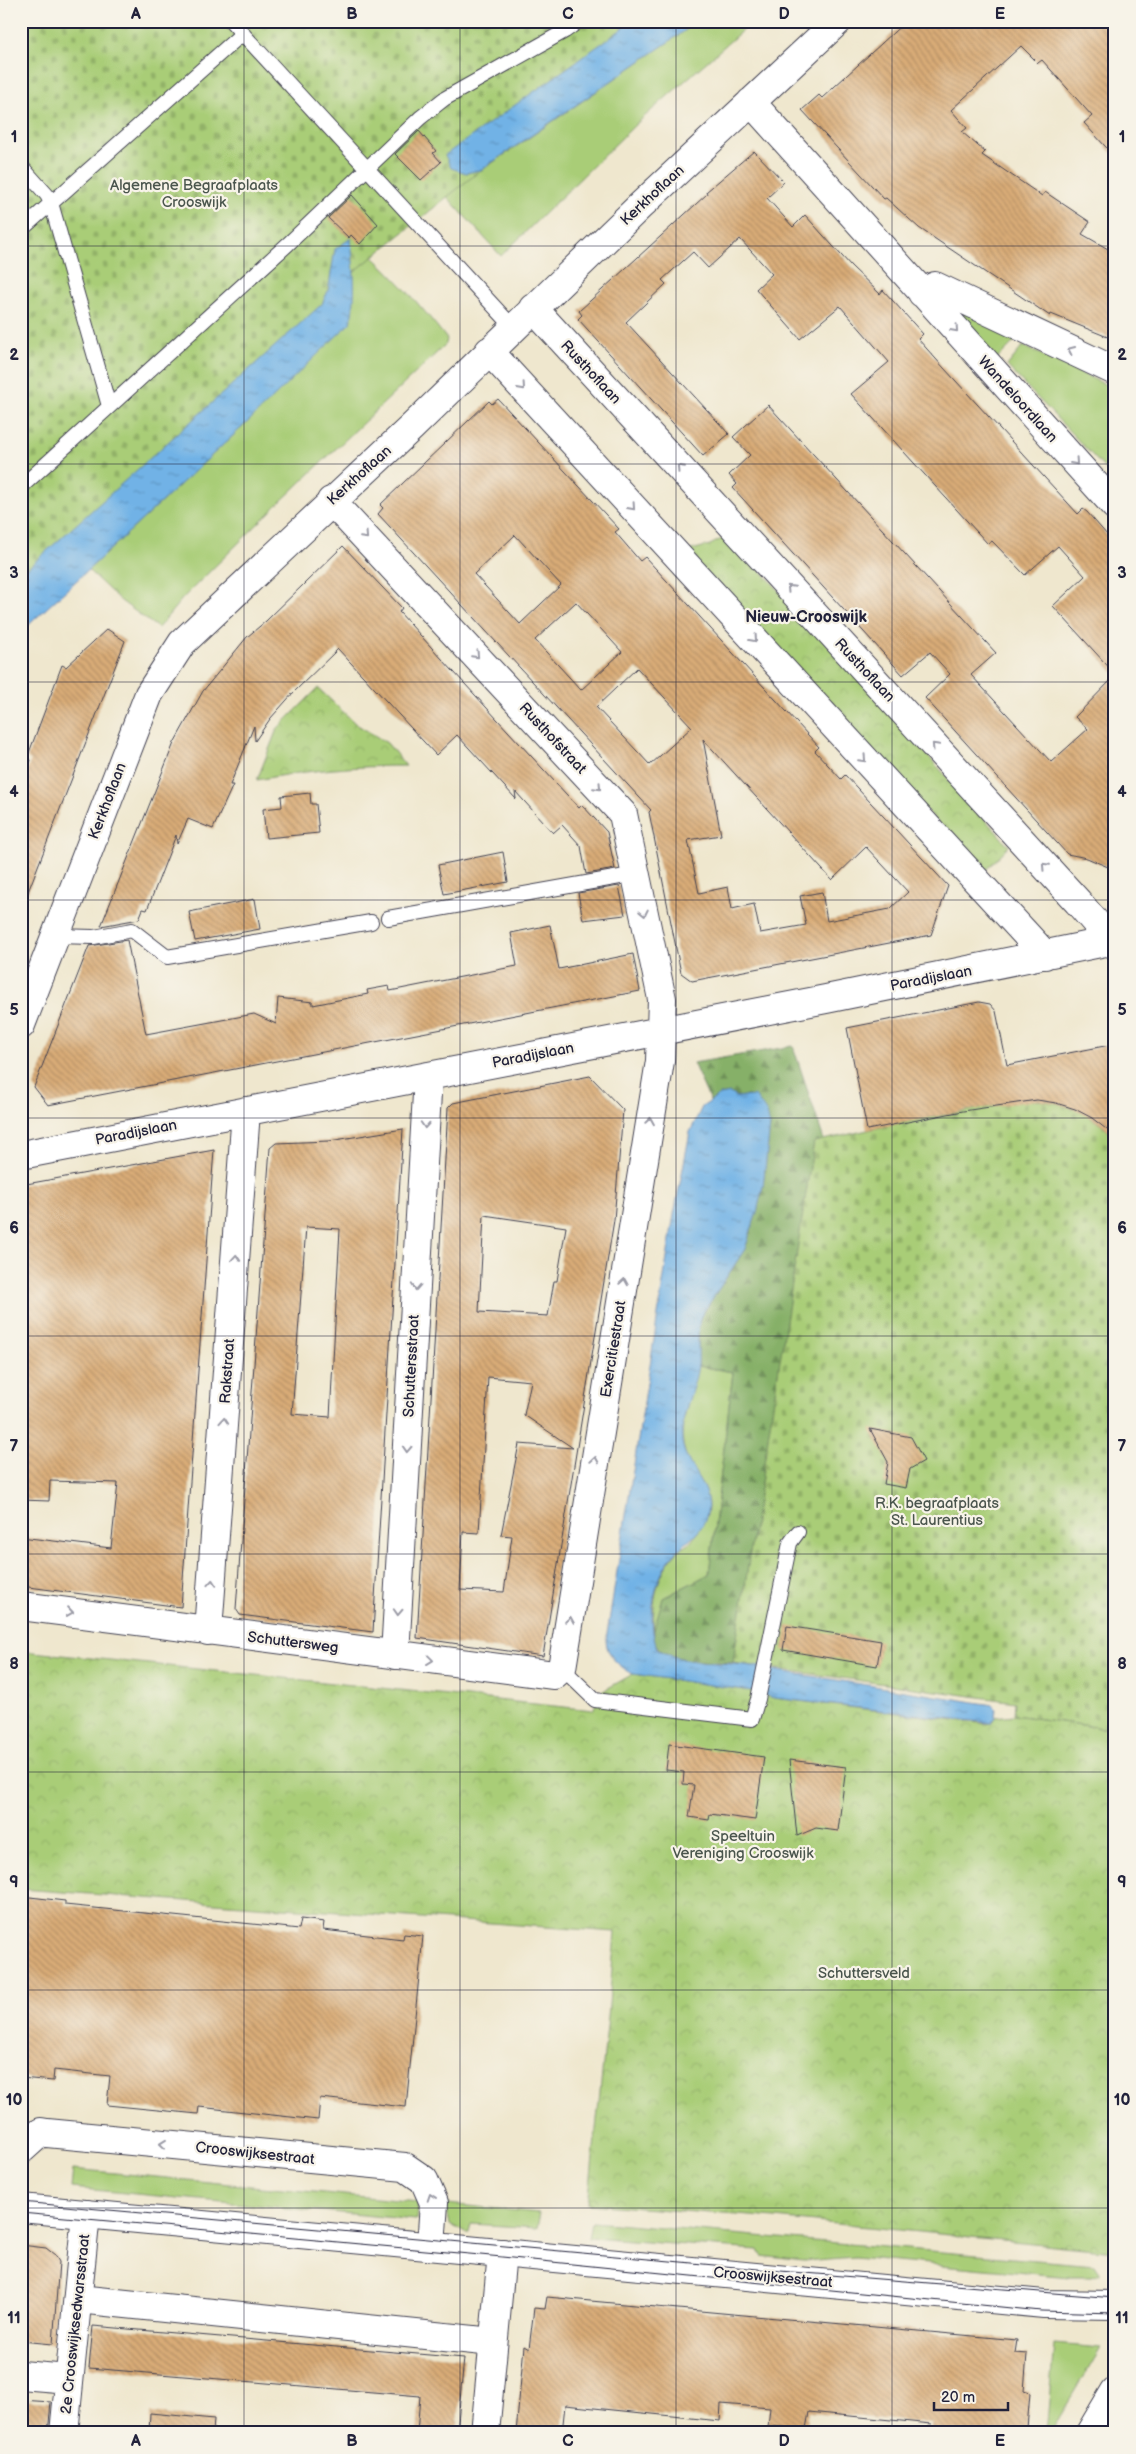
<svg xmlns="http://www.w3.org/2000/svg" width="1136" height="2454" viewBox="0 0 1136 2454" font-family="'Balsamiq Sans',sans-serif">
  <defs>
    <pattern id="forest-firs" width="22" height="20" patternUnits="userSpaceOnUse" patternTransform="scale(1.25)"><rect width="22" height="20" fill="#86b068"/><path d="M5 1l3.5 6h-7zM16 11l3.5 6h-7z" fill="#6d8f57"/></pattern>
    <pattern id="cemetery-stones" width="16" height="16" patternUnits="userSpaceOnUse" patternTransform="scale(1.25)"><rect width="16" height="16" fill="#a9cd77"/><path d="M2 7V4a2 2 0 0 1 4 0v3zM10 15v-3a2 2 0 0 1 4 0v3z" fill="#91b068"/></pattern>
    <pattern id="park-crowns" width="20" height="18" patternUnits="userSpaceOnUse" patternTransform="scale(1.25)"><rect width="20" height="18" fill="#a9cd77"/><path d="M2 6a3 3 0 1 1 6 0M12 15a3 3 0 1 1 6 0" fill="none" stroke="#91b068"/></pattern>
    <pattern id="water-ripples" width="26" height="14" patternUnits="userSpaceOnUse" patternTransform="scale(1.25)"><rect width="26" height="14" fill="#71b2e6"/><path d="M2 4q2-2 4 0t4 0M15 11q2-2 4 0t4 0" fill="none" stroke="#5c90bc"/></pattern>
    <pattern id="building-back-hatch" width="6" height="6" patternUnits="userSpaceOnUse" patternTransform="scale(1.25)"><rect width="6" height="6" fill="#d9ac77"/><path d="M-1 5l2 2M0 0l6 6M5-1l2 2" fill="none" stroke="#b08c63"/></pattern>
  </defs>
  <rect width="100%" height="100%" fill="#f7f3e8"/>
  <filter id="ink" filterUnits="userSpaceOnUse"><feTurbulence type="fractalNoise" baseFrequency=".02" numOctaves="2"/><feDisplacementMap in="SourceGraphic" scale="10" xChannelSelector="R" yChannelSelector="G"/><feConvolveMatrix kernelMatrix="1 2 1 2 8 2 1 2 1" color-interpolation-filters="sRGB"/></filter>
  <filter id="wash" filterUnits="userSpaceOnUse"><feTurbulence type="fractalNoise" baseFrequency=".0096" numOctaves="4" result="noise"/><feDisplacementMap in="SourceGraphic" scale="20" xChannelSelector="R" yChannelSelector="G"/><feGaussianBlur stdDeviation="1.12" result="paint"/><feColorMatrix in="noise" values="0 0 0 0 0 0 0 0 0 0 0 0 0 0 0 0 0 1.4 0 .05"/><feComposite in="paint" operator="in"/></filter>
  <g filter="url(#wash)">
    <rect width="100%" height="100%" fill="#efe7ce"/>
    <path fill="#a9cd77" stroke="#667859" d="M696,21h57l-117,103 -135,132 -72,-79 53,-7 201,-138z
      M351,238c36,29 68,65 96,101l-1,5 -166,158 -98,97 -24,29 -37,-27 -33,-31 164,-152z
      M947,303h4l64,38 -18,18z
      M1023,346l92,43v90l-108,-113z
      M698,1366l35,6 -24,202 -46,24 -9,41c-2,-32 0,-62 22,-86 4,-4 9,-6 13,-9 6,-7 15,-21 18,-30 6,-22 -16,-42 -22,-62 -9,-27 8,-60 13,-86z
      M73,2169l345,33 -2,18 -345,-32z
      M447,2204l93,9 -3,15 -66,-4 -2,9h-4l-15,-9 -4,-16z
      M592,2222l502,43 6,9 -8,3h-22l-216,-20 -50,4 -43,-5 -3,-6 -169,-12z
      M1054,2344l47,4 -51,85h-4z"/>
    <path fill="url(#forest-firs)" stroke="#546952" d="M793,1046l31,94 -10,3 -81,520c-19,-2 -74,0 -79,-23 -2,-11 6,-30 9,-42l46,-24 24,-202 -35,-6v-40l3,-10 44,-67 18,-63 7,-60 -21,-30 -13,1 -12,-3 -14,7 -17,-38z"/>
    <path fill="url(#cemetery-stones)" stroke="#667859" d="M21,21h642l-29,26 -290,233 -42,71 -281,255z
      M1028,1100c35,0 62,13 87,37v593l-101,-15 1,-13 -282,-39 81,-521 81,-18z"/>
    <path fill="url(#park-crowns)" stroke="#667859" d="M729,535l280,311 -25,26 -300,-320 26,-7z
      M318,688l38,36 31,19 19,23c-51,0 -99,4 -149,14l20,-51z
      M23,1651l570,59 8,-18 32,-18 119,17 22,7 213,26 5,-2 3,-5 19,-2 101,15v521l-351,-34 -176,-13 20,-187 7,-85 -594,-43v-221z"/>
    <path fill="url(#water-ripples)" stroke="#4a6a90" d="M633,21h63l-13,11 -202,138 -15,3 -15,-5 -6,-13z
      M351,238c2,28 7,57 -1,85l-98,95 -231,214v-58l301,-270 6,-13 7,-42z
      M730,1093l6,4 19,-1 12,17 3,13 -7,60 -6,26 -12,37 -44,67c-5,16 -2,32 -3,49 -3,25 -18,50 -16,75 2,27 31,46 25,73 -4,19 -17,26 -30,38 -23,23 -31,67 -20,97 28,21 81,11 116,22l220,35 3,4 -1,8 -5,6 -216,-25 -22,-7 -119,-17c-14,-8 -26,-17 -27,-34l68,-426 16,-82 12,-25 18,-12z"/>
    <g id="blocks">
      <path fill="url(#building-back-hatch)" fill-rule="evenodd" d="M906,21h209v136l-31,-34 8,-7 -50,-56 -4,3 -17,-17 -70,64 16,18 -5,4 23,20 -3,3 60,41 3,-4 45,30 -8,12 33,19v87l-64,-26 -1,2 -131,-88 -33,-30 -2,1 -82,-89 17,-15 3,3z
        M419,131l17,20 -3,2 8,9 -20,18 -26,-26z
        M754,151l30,31 -17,16 26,29 12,-12 46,51 29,28 3,-4 40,44 -5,5 26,29 134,146 5,-5 4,3 28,32v130l-62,-68 32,-30 -27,-30 -33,29 -33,-34 -4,3 -137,-150 38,-32 -49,-56 -40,33 -44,-50 16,-15 -32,-35 -32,29 -15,-16 -31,28 4,4 -40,38 103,112 -26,22 -125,-137 4,-4 -3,-4 128,-117 -1,-2z
        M352,195l26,29 -18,20 -9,-9 -2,3 -21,-20z
        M498,399l121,130 -4,3 25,29 5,-4 174,190 -4,4 26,28 4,-4 103,111 -17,49 -239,46 -11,-8 -32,-161 2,-2 -273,-296 5,-6 -3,-3 109,-104 3,3zM515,535l46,50 -41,39 -46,-50zM576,602l46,50 -41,38 -46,-50zM637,668l55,59 -42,38 -54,-58zM703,739l129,141 34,-33 42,45 -18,17 -63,12 -5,-29 -22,4 6,29 -46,8 -6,-29 -22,5 -4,-22 -29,6 -11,-53 33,-5z
        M768,405l228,248 -25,22 80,87 37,-33 -13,-12 40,-41v194l-28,-12 -20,-4 -142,-156 25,-24 -20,-22 -27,23 -170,-187 4,-4 -8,-9 21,-20 -17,-18z
        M343,546l59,62 -3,4 109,119 71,77 3,-3 25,27 8,37 -29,5 -5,-28 -19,-21 -9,8 -38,-42 1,8 -59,-64 -21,20 -98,-106 -44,43 -24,27 -15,22 -1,-15 -24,59h3l-20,44 -25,-10 -11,25 -1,-9 -29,75 -4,-1 -4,10 -38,7 73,-183 29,-52 44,-54 19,-16z
        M107,629l18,12 -104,269v-124l10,-26 -4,-2 35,-93 4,2z
        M310,793l1,11h5l3,29 -53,5 -3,-29 19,-2 -1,-11z
        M503,852l5,30 -64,12 -6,-29z
        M619,886l6,29 -42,5 -5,-27z
        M255,899l5,30 -65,12 -6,-29z
        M550,925l9,44 74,-15 7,37 -592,114 -14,-18 55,-141 38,-6 19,94 108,-20 22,10 2,-26 35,4v3l55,-11 -1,-4 22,-4 1,5 127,-25 -6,-33z
        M979,1002l11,2 6,7 11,54 108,-21v92l-23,-18 -17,-9 -19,-6 -19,-3 -74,11 -96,19 -20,-102z
        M590,1076l33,34 -9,110 -71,436 -126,-18 31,-530 5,-5zM484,1215l82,12 -9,54h-3l-6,35 -69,-4zM488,1377l43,4 -7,34 49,33 -54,-4 -18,91 11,1 -8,56 -44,-2 3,-58 16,1z
        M403,1129l-30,503 -133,-17 -4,-6 34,-461 6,-5 53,-2zM306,1227l34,2 -10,188 -38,-3z
        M214,1150l-33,457 -160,-21v-49l90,11 7,-65 -68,-2 -1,20 -28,-1v-315z
        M870,1429l41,8 13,24 -14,8 -4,19 -22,-4 4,-22z
        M787,1626l94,15 -4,25 -94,-16z
        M669,1744l95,13 -9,63 -45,-6 -1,6 -20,-3 5,-32 -11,-1 1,-12 -18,-2z
        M789,1760l57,7 -8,64 -22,-3 -19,8z
        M21,1896l44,5v4l197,20 37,4 2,-10 23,3 -1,8 80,9 1,-5 19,2 -17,171 -86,-9 -2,22 -119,-13 -1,7 -91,-9 3,-29 -56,-6 -1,11 -32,-3z
        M21,2245l25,3 9,7 4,7 -6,82 -32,-3z
        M547,2297l470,43 -2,13 12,1 -3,37 6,2 -3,35 -7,1v4l-70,-3v3h-19l1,-9 -123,-12 -3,17 -38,-3 2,-18 -49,-4 -1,17 -155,-16 -3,28h-46l8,-87 5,3 5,-41 11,1z
        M93,2326l371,32 -7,75h-40l3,-37 -331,-28z
        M21,2400l30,2 -3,31h-27z
        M150,2413l64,6 -1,14h-64z"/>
    </g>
  </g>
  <g filter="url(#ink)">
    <use href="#blocks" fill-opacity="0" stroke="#414051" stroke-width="1"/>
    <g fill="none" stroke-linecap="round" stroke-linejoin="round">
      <defs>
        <path id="service" d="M231,21l282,306
          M21,166l26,29 4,8 58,203
          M21,230l222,-197
          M21,487l267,-243 132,-126 24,-19 121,-68 14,-10
          M388,918l249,-44
          M55,936l39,1 38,-7 35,27 204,-35
          M562,1668l33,32 157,19 6,-20 32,-156 8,-11"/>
        <path id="minor" d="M751,102l364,404
          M922,293l13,-7 180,85
          M533,308l545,594 37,43
          M489,351l556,604
          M21,1025l128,-331 33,-51 230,-216 227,-220 199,-186
          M21,1155l805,-156 289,-59
          M21,1606l533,69 8,-7 98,-607 2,-62 -39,-185 -292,-313
          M208,1631l38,-520
          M395,1655l33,-579
          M21,2150l20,-18 6,1 358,34 19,13 10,23 -3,43
          M78,2299l415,43
          M21,2375l48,4
          M64,2433l22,-219
          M485,2433l17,-180
          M1090,2433l25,-42"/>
        <path id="tertiary" d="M21,2208l1023,96 71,1"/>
      </defs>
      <use href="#service" stroke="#414051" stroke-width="16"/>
      <use href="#minor" stroke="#414051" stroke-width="30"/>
      <use href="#tertiary" stroke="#414051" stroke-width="30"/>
      <use href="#service" stroke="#fff" stroke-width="14"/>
      <use href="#minor" stroke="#fff" stroke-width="28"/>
      <use href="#tertiary" stroke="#fff" stroke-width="28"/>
      <path stroke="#22223b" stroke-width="1" d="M21,2202l759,69 335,27
        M21,2213l481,44 539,54 74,2"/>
    </g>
    <defs><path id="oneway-chevron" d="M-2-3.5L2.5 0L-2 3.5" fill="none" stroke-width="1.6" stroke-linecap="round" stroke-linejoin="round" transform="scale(1.25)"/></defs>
    <g stroke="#9c9ca7">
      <use href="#oneway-chevron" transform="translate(955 329) rotate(48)"/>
      <use href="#oneway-chevron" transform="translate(1071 350) rotate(-155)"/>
      <use href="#oneway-chevron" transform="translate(522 387) rotate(48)"/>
      <use href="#oneway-chevron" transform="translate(1075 462) rotate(48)"/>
      <use href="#oneway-chevron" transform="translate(680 468) rotate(-133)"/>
      <use href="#oneway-chevron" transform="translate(632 507) rotate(48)"/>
      <use href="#oneway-chevron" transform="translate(365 536) rotate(47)"/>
      <use href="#oneway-chevron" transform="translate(790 588) rotate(-133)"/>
      <use href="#oneway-chevron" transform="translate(754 639) rotate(48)"/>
      <use href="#oneway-chevron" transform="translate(476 655) rotate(47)"/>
      <use href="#oneway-chevron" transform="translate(935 746) rotate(-133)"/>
      <use href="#oneway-chevron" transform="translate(863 759) rotate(47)"/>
      <use href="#oneway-chevron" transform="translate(598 787) rotate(47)"/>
      <use href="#oneway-chevron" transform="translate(1045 866) rotate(-133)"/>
      <use href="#oneway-chevron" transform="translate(644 913) rotate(78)"/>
      <use href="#oneway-chevron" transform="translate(650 1121) rotate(-81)"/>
      <use href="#oneway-chevron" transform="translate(425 1125) rotate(93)"/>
      <use href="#oneway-chevron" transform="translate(236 1258) rotate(-86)"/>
      <use href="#oneway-chevron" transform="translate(624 1282) rotate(-81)"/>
      <use href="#oneway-chevron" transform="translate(416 1287) rotate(93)"/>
      <use href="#oneway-chevron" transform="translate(224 1421) rotate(-86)"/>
      <use href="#oneway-chevron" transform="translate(407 1449) rotate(93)"/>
      <use href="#oneway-chevron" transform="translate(595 1460) rotate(-81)"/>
      <use href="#oneway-chevron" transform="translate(212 1583) rotate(-86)"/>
      <use href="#oneway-chevron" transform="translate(70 1612) rotate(8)"/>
      <use href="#oneway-chevron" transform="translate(398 1612) rotate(93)"/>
      <use href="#oneway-chevron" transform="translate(570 1620) rotate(-81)"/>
      <use href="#oneway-chevron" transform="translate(430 1660) rotate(7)"/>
      <use href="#oneway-chevron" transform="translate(163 2144) rotate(-174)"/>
      <use href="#oneway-chevron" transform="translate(431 2197) rotate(-109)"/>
    </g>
  </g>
  <path fill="none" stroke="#22223b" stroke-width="1" stroke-opacity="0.55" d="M244,21v2412M460,21v2412M676,21v2412M892,21v2412M21,246h1094M21,464h1094M21,682h1094M21,900h1094M21,1118h1094M21,1336h1094M21,1554h1094M21,1772h1094M21,1990h1094M21,2208h1094"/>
  <g text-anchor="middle" stroke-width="4.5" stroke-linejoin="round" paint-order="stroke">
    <g font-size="15" fill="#4a554d" stroke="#f7f3e8">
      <text x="194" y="190">Algemene Begraafplaats<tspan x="194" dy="17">Crooswijk</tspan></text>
      <text x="937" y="1508">R.K. begraafplaats<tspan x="937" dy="17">St. Laurentius</tspan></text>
      <text x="743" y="1841">Speeltuin<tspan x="743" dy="17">Vereniging Crooswijk</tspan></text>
      <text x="864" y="1978">Schuttersveld</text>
    </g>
    <g font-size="15" fill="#22223b" stroke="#f7f3e8">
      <text transform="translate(652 195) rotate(-43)" y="5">Kerkhoflaan</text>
      <text transform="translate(591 372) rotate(47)" y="5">Rusthoflaan</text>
      <text transform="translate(1018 399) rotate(48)" y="5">Wandeloordlaan</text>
      <text transform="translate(359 475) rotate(-42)" y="5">Kerkhoflaan</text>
      <text transform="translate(865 670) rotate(47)" y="5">Rusthoflaan</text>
      <text transform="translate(553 738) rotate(47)" y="5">Rusthofstraat</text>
      <text transform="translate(107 801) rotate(-69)" y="5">Kerkhoflaan</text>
      <text transform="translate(931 978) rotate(-11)" y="5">Paradijslaan</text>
      <text transform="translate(533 1055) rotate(-11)" y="5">Paradijslaan</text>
      <text transform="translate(136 1132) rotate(-11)" y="5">Paradijslaan</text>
      <text transform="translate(613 1349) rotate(-81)" y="5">Exercitiestraat</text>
      <text transform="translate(411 1366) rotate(-87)" y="5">Schuttersstraat</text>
      <text transform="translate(227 1371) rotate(-86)" y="5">Rakstraat</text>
      <text transform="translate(293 1642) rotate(7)" y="5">Schuttersweg</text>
      <text transform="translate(255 2153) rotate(6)" y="5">Crooswijksestraat</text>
      <text transform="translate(773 2277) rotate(5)" y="5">Crooswijksestraat</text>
      <text transform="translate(75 2324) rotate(-84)" y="5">2e Crooswijksedwarsstraat</text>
    </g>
    <g font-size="16" font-weight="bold" fill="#22223b" stroke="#f7f3e8">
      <text x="806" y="622">Nieuw-Crooswijk</text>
    </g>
  </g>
  <rect width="1136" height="2454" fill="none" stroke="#f7f3e8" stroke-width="55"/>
  <path d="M934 2402v8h74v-8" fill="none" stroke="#22223b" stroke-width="2.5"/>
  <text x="941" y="2402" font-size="15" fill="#22223b" stroke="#f7f3e8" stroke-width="4" paint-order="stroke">20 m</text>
  <rect x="28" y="28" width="1080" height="2398" fill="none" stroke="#22223b" stroke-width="2"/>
  <g font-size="16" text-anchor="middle" font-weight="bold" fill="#22223b">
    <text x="136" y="19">A</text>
    <text x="352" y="19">B</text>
    <text x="568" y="19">C</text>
    <text x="784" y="19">D</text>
    <text x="1000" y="19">E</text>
    <text x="14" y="142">1</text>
    <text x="1122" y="142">1</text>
    <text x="14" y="360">2</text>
    <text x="1122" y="360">2</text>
    <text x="14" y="578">3</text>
    <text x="1122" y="578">3</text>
    <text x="14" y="797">4</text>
    <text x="1122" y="797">4</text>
    <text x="14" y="1015">5</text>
    <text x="1122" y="1015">5</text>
    <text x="14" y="1233">6</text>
    <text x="1122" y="1233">6</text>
    <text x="14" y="1451">7</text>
    <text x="1122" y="1451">7</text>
    <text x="14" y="1669">8</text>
    <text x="1122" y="1669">8</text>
    <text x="14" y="1887">9</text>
    <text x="1122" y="1887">9</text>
    <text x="14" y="2105">10</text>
    <text x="1122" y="2105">10</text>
    <text x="14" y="2323">11</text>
    <text x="1122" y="2323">11</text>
    <text x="136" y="2446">A</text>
    <text x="352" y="2446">B</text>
    <text x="568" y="2446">C</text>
    <text x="784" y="2446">D</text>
    <text x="1000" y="2446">E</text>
  </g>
</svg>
